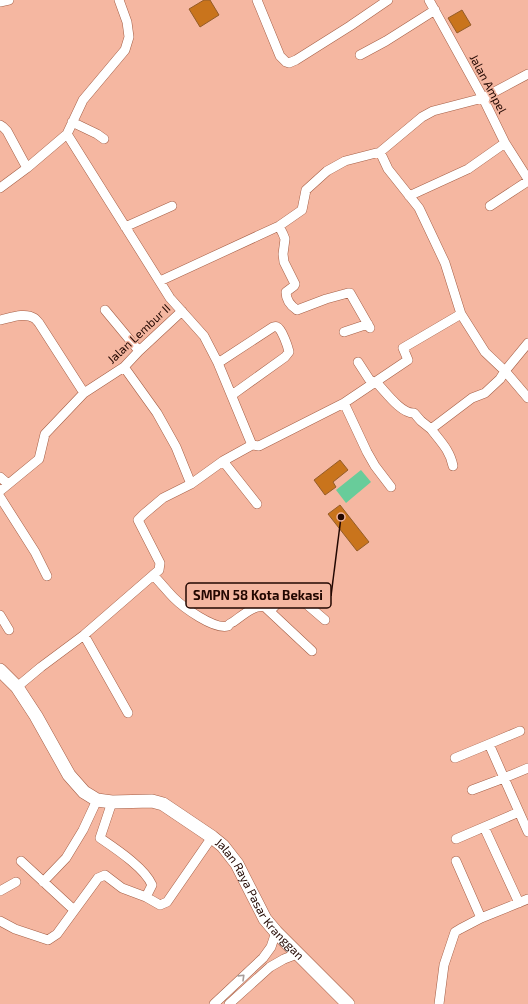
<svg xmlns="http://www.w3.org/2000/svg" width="528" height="1004" viewBox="0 0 528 1004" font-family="'Exo 2',sans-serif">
  <rect width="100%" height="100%" fill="#f5b7a1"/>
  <path fill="#68cc9a" d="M361,470l10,12 -25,21 -10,-13z"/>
  <path fill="#c9741c" stroke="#945c29" d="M204,0h6l9,15 -19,12 -11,-18z
    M462,10l9,15 -14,8 -9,-15z
    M340,460l8,10 -15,12 3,5 -11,8 -11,-15z
    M340,505l29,37 -12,9 -29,-37z"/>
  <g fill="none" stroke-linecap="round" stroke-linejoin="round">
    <defs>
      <path id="street" d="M119,0l8,22 2,15 -4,13 -42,50 -16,34 103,164 34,38 14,27 34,82
        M257,0l23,56 6,6 3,1 7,-3 54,-34 38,-26
        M429,0l54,98 22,45 23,36
        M0,2l9,-2
        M360,55l26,-14 49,-31
        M72,122l25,12 7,5
        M0,125l3,2 4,4 20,37
        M380,152l8,17 31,39 26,55 16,51 24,38 20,19 23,27
        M0,188l27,-20 40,-34
        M409,196l59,-27 37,-26
        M490,206l38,-25
        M279,226l4,8 2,5 -2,15 1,8 11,22 -1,2 -8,6c0,8 5,14 11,18l29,-11 22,-6h2l20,35
        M125,227l47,-21
        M160,281l119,-55 23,-16 4,-20 21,-19 18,-10 35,-9 42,-35 11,-6 50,-13 45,-24
        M105,310l34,41
        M0,320c10,-2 25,-8 34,-2 2,1 3,3 5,5l45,70
        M344,332l24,-8
        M358,362l11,17 5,4
        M218,363l55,-36c2,0 3,-1 4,0 5,2 11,20 12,25l-4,5 -53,38
        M124,367l33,46 19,34 15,37
        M376,382c9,9 25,32 38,31l7,8 10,8 41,-31 13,-5 15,-14 5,-8 23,-28
        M344,403l23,49 8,14 16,21
        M431,429c9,12 19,21 22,37
        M223,461l34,43
        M0,477l8,7
        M0,491l39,-32 6,-25 39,-41 40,-26 15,-16 43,-40
        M0,497l35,55 12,24
        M153,575c7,7 14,16 21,23 9,9 40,32 54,28 0,-1 4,-4 5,-4 9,-6 21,-18 32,-15l47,44
        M270,611l20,-21 35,30
        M0,615l9,15
        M84,635l44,78
        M17,687l24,-20 43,-32 75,-65 1,-7 -22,-43 6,-6 19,-16 28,-14 32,-23 29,-16 7,1 85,-43 64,-43 -5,-12 58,-34
        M489,744l31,-13
        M455,758l34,-14 15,34 24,-10
        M472,790l32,-12 24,54
        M112,802l-12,36c16,11 45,30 52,47l-6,12
        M484,827l35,76
        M456,839l63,-27
        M21,861l53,49
        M456,861l25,57
        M43,882l23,-24 17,-28 14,-30
        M0,891l16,-9
        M0,921l15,8 33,11 9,-6 41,-56 7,-3 17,13 24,9 14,8 7,-3 45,-65
        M214,1004l49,-46 8,-11 5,-15
        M229,1004l41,-37 14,-8 13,-5
        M439,1004l5,-39 11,-33 5,-3 21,-11 47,-19"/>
      <g id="secondary">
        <path id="s1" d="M0,670l17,17 19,29 33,59 15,17 13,8 15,2 40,-1 11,3 49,33 11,9 14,18 28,55 11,13 72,72"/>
      </g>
    </defs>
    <use href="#street" stroke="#a55f46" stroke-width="10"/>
    <use href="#secondary" stroke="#a55f46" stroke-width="14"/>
    <use href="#street" stroke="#fff" stroke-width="9"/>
    <use href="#secondary" stroke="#fff" stroke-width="13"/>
  </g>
  <defs><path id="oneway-chevron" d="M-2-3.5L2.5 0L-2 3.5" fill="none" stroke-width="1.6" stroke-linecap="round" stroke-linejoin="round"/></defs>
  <use stroke="#a79c99" href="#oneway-chevron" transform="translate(242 977) rotate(-44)"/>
  <g text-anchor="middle" stroke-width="3" stroke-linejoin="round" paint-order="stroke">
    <g font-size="12" fill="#220701" stroke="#f5b7a1">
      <text transform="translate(488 84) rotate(62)" y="4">Jalan Ampel</text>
      <text transform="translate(139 334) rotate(-43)" y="4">Jalan Lembur II</text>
      <text dy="4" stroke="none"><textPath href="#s1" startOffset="369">Jalan Raya Pasar Kranggan</textPath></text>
    </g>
  </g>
  <path fill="none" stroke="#220701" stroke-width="1.5" d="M341 517L331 596"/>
  <circle fill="#220701" stroke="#f5b7a1" stroke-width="1.5" cx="341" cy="517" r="4"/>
  <rect fill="#f5b7a1" stroke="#220701" stroke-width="1.5" x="186" y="583" width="145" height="25" rx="4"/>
  <g font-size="13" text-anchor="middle" font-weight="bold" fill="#220701">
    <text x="258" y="600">SMPN 58 Kota Bekasi</text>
  </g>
</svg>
